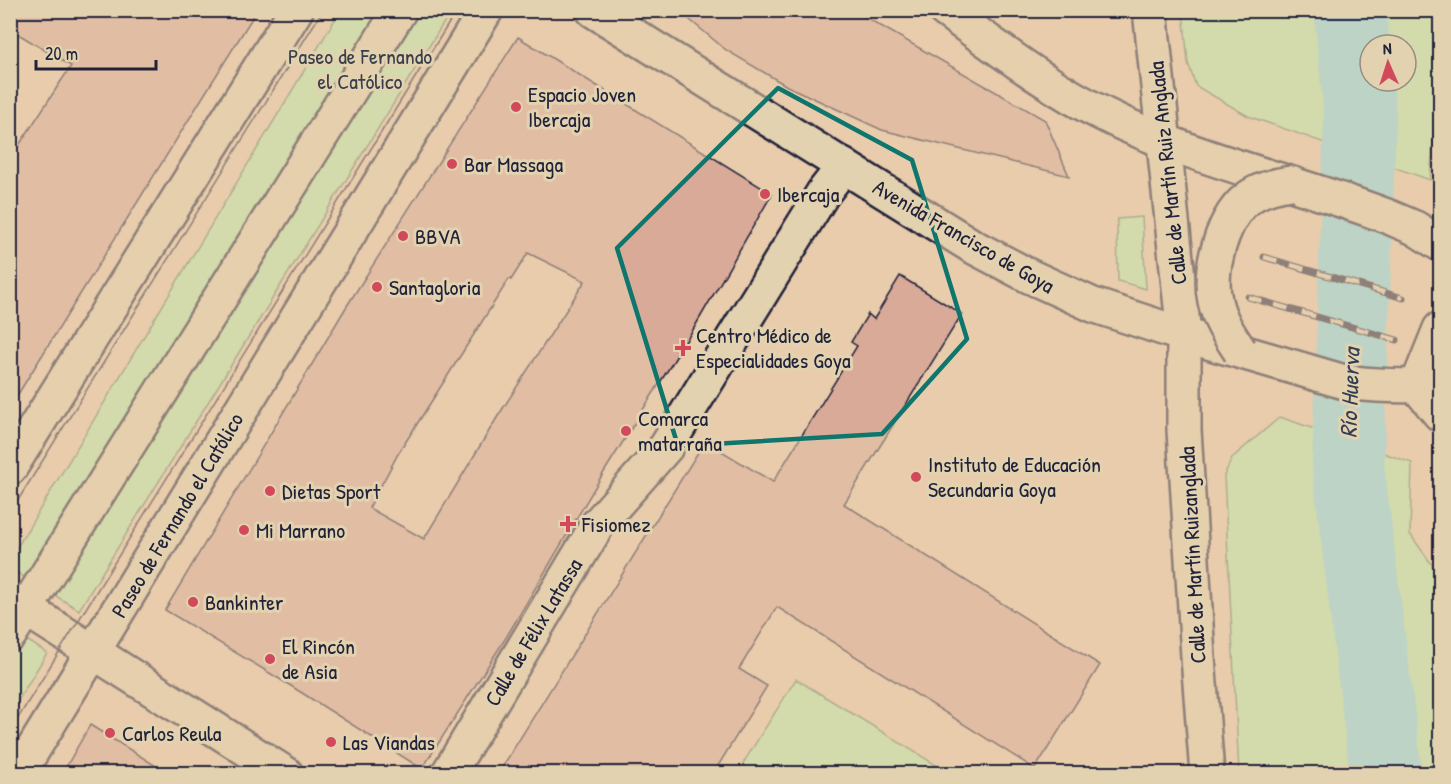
<svg xmlns="http://www.w3.org/2000/svg" width="1451" height="784" viewBox="0 0 1451 784" font-family="'Patrick Hand',sans-serif">
  <rect width="100%" height="100%" fill="#e8ccac"/>
  <filter id="ink" filterUnits="userSpaceOnUse"><feTurbulence type="fractalNoise" baseFrequency=".0167" numOctaves="2"/><feDisplacementMap in="SourceGraphic" scale="12" xChannelSelector="R" yChannelSelector="G"/><feConvolveMatrix kernelMatrix="1 2 1 2 8 2 1 2 1" color-interpolation-filters="sRGB"/></filter>
  <g filter="url(#ink)">
    <path fill="#bbebaa" stroke="#6e8672" stroke-width="1.5" fill-rule="evenodd" d="M340,11h111l-372,599 -68,-41 -1,-10z
      M1183,11h257v34l-10,135 -182,-64 -52,-30 -8,-23zM1370,45h36v36h-36z
      M1142,217l4,72 -28,-8 -1,-62z
      M1280,417l132,46 -2,71 30,42v197h-201l-15,-297 8,-18z
      M11,630l36,23 -36,59z
      M796,679l153,94h-212z"/>
    <g fill="none" stroke-linecap="round" stroke-linejoin="round">
      <path stroke="#8bdce5" stroke-width="72" d="M1350,10l10,106 -12,349 38,309"/>
    </g>
    <path fill="#daaa99" stroke="#22223b" stroke-width="1.5" fill-rule="evenodd" d="M10,10h247l-247,397v-248l61,-93 -61,-37z
      M678,10h175l192,110 24,56 -187,-46 -95,-44 -61,-36z
      M518,37l254,157 -78,134 -93,149 -94,159 -85,133 -131,-83 -126,-76 180,-301zM528,253l57,28 -87,135 -74,123 -55,-31 29,-54 111,-175 2,1z
      M900,276l62,38 -118,190 256,161 -65,104 -258,-162 -38,62 28,17 -54,88h-215l207,-333 68,41 84,-136 -6,-4 17,-28 6,5z
      M90,725l79,49h-107z"/>
    <g fill="none" stroke-linecap="round" stroke-linejoin="round">
      <defs>
        <path id="minor" d="M1150,10l34,325v95l14,227 9,117
          M1417,386l23,28
          M10,599l276,175
          M10,634l390,-624
          M448,774l150,-250 68,-77 157,-254 21,-27"/>
        <path id="major" d="M593,10l379,236 57,30 64,29 91,30 157,46c34,6 66,5 99,4
          M945,10c52,37 103,77 160,105 90,45 190,66 284,102l26,11 25,16
          M1417,386l23,-57
          M10,468l286,-458
          M18,774l468,-764"/>
      </defs>
      <use href="#minor" stroke="#22223b" stroke-width="38"/>
      <use href="#major" stroke="#22223b" stroke-width="38"/>
      <use href="#minor" stroke="#e3d2af" stroke-width="33"/>
      <use href="#major" stroke="#e3d2af" stroke-width="33"/>
      <path stroke="#22223b" stroke-width="1.5" d="M10,513l313,-503
        M10,731l447,-721"/>
      <defs>
        <path id="rail" d="M1264,257l139,41
          M1248,297l149,43"/>
      </defs>
      <use href="#rail" stroke="#22223b" stroke-width="7"/>
      <use href="#rail" stroke="#e3d2af" stroke-width="4.5" stroke-dasharray="14" stroke-linecap="butt"/>
      <defs>
        <path id="major-bridge" d="M1240,351c-10,-15 -21,-31 -25,-50 -7,-32 8,-87 36,-105 12,-8 25,-11 40,-13"/>
      </defs>
      <use href="#major-bridge" stroke="#22223b" stroke-width="38" stroke-linecap="butt"/>
      <use href="#major-bridge" stroke="#e3d2af" stroke-width="33"/>
    </g>
  </g>
  <path d="M0 0H1451V784H0ZM778,88l134,72 55,179 -85,95 -204,12 -61,-198z" fill="#e8ccac" fill-opacity=".55" fill-rule="evenodd"/>
  <path fill="none" stroke="#0f766e" stroke-width="4.5" stroke-linejoin="round" d="M778,88l134,72 55,179 -85,95 -204,12 -61,-198z"/>
  <g fill="#d1495b" stroke="#e3d2af" stroke-width="2">
    <circle cx="516" cy="107" r="6"/>
    <circle cx="452" cy="164" r="6"/>
    <circle cx="765" cy="194" r="6"/>
    <circle cx="403" cy="236" r="6"/>
    <circle cx="377" cy="287" r="6"/>
    <path d="M680 339h6v6h6v6h-6v6h-6v-6h-6v-6h6z"/>
    <circle cx="626" cy="431" r="6"/>
    <circle cx="916" cy="477" r="6"/>
    <circle cx="270" cy="491" r="6"/>
    <path d="M565 515h6v6h6v6h-6v6h-6v-6h-6v-6h6z"/>
    <circle cx="244" cy="530" r="6"/>
    <circle cx="193" cy="602" r="6"/>
    <circle cx="270" cy="659" r="6"/>
    <circle cx="110" cy="733" r="6"/>
    <circle cx="331" cy="742" r="6"/>
  </g>
  <g text-anchor="middle" stroke-width="6" stroke-linejoin="round" paint-order="stroke">
    <g font-size="22" fill="#39404c" stroke="#e3d2af">
      <text x="360" y="64">Paseo de Fernando<tspan x="360" dy="25">el Católico</tspan></text>
    </g>
    <g font-size="22" fill="#22223b" stroke="#e3d2af" text-anchor="start">
      <text x="528" y="102">Espacio Joven<tspan x="528" dy="25">Ibercaja</tspan></text>
      <text x="464" y="172">Bar Massaga</text>
      <text x="777" y="202">Ibercaja</text>
      <text x="415" y="244">BBVA</text>
      <text x="389" y="295">Santagloria</text>
      <text x="696" y="343">Centro Médico de<tspan x="696" dy="25">Especialidades Goya</tspan></text>
      <text x="638" y="426">Comarca<tspan x="638" dy="25">matarraña</tspan></text>
      <text x="928" y="472">Instituto de Educación<tspan x="928" dy="25">Secundaria Goya</tspan></text>
      <text x="282" y="499">Dietas Sport</text>
      <text x="582" y="532">Fisiomez</text>
      <text x="256" y="538">Mi Marrano</text>
      <text x="205" y="610">Bankinter</text>
      <text x="282" y="654">El Rincón<tspan x="282" dy="25">de Asia</tspan></text>
      <text x="122" y="741">Carlos Reula</text>
      <text x="343" y="750">Las Viandas</text>
    </g>
    <g font-size="22" fill="#22223b" stroke="#e3d2af">
      <text transform="translate(1167 173) rotate(-96)" y="8">Calle de Martín Ruiz Anglada</text>
      <text transform="translate(964 236) rotate(30)" y="8">Avenida Francisco de Goya</text>
      <text transform="translate(177 515) rotate(-59)" y="8">Paseo de Fernando el Católico</text>
      <text transform="translate(1192 555) rotate(-93)" y="8">Calle de Martín Ruizanglada</text>
      <text transform="translate(533 632) rotate(-59)" y="8">Calle de Félix Latassa</text>
    </g>
    <g font-size="24" font-style="italic" fill="#323e54" stroke="#e3d2af">
      <text transform="translate(1350 393) rotate(-88)" y="8">Río Huerva</text>
    </g>
  </g>
  <rect width="1451" height="784" fill="none" stroke="#e3d2af" stroke-width="36"/>
  <rect x="18" y="18" width="1415" height="748" fill="none" stroke="#22223b" stroke-width="2" filter="url(#ink)"/>
  <g transform="translate(1388 63) rotate(357)"><circle r="28" fill="#e3d2af" stroke="#968c81" stroke-width="1.5"/>
  <path d="M0-4.5L10 22L0 15L-10 22Z" fill="#d1495b"/>
  <text y="-9" font-size="16" font-weight="bold" text-anchor="middle" fill="#22223b">N</text>
  </g>
  <path d="M36 60v9h120v-9" fill="none" stroke="#22223b" stroke-width="3"/>
  <text x="45" y="60" font-size="18" fill="#22223b" stroke="#e3d2af" stroke-width="4.5" paint-order="stroke">20 m</text>
</svg>
